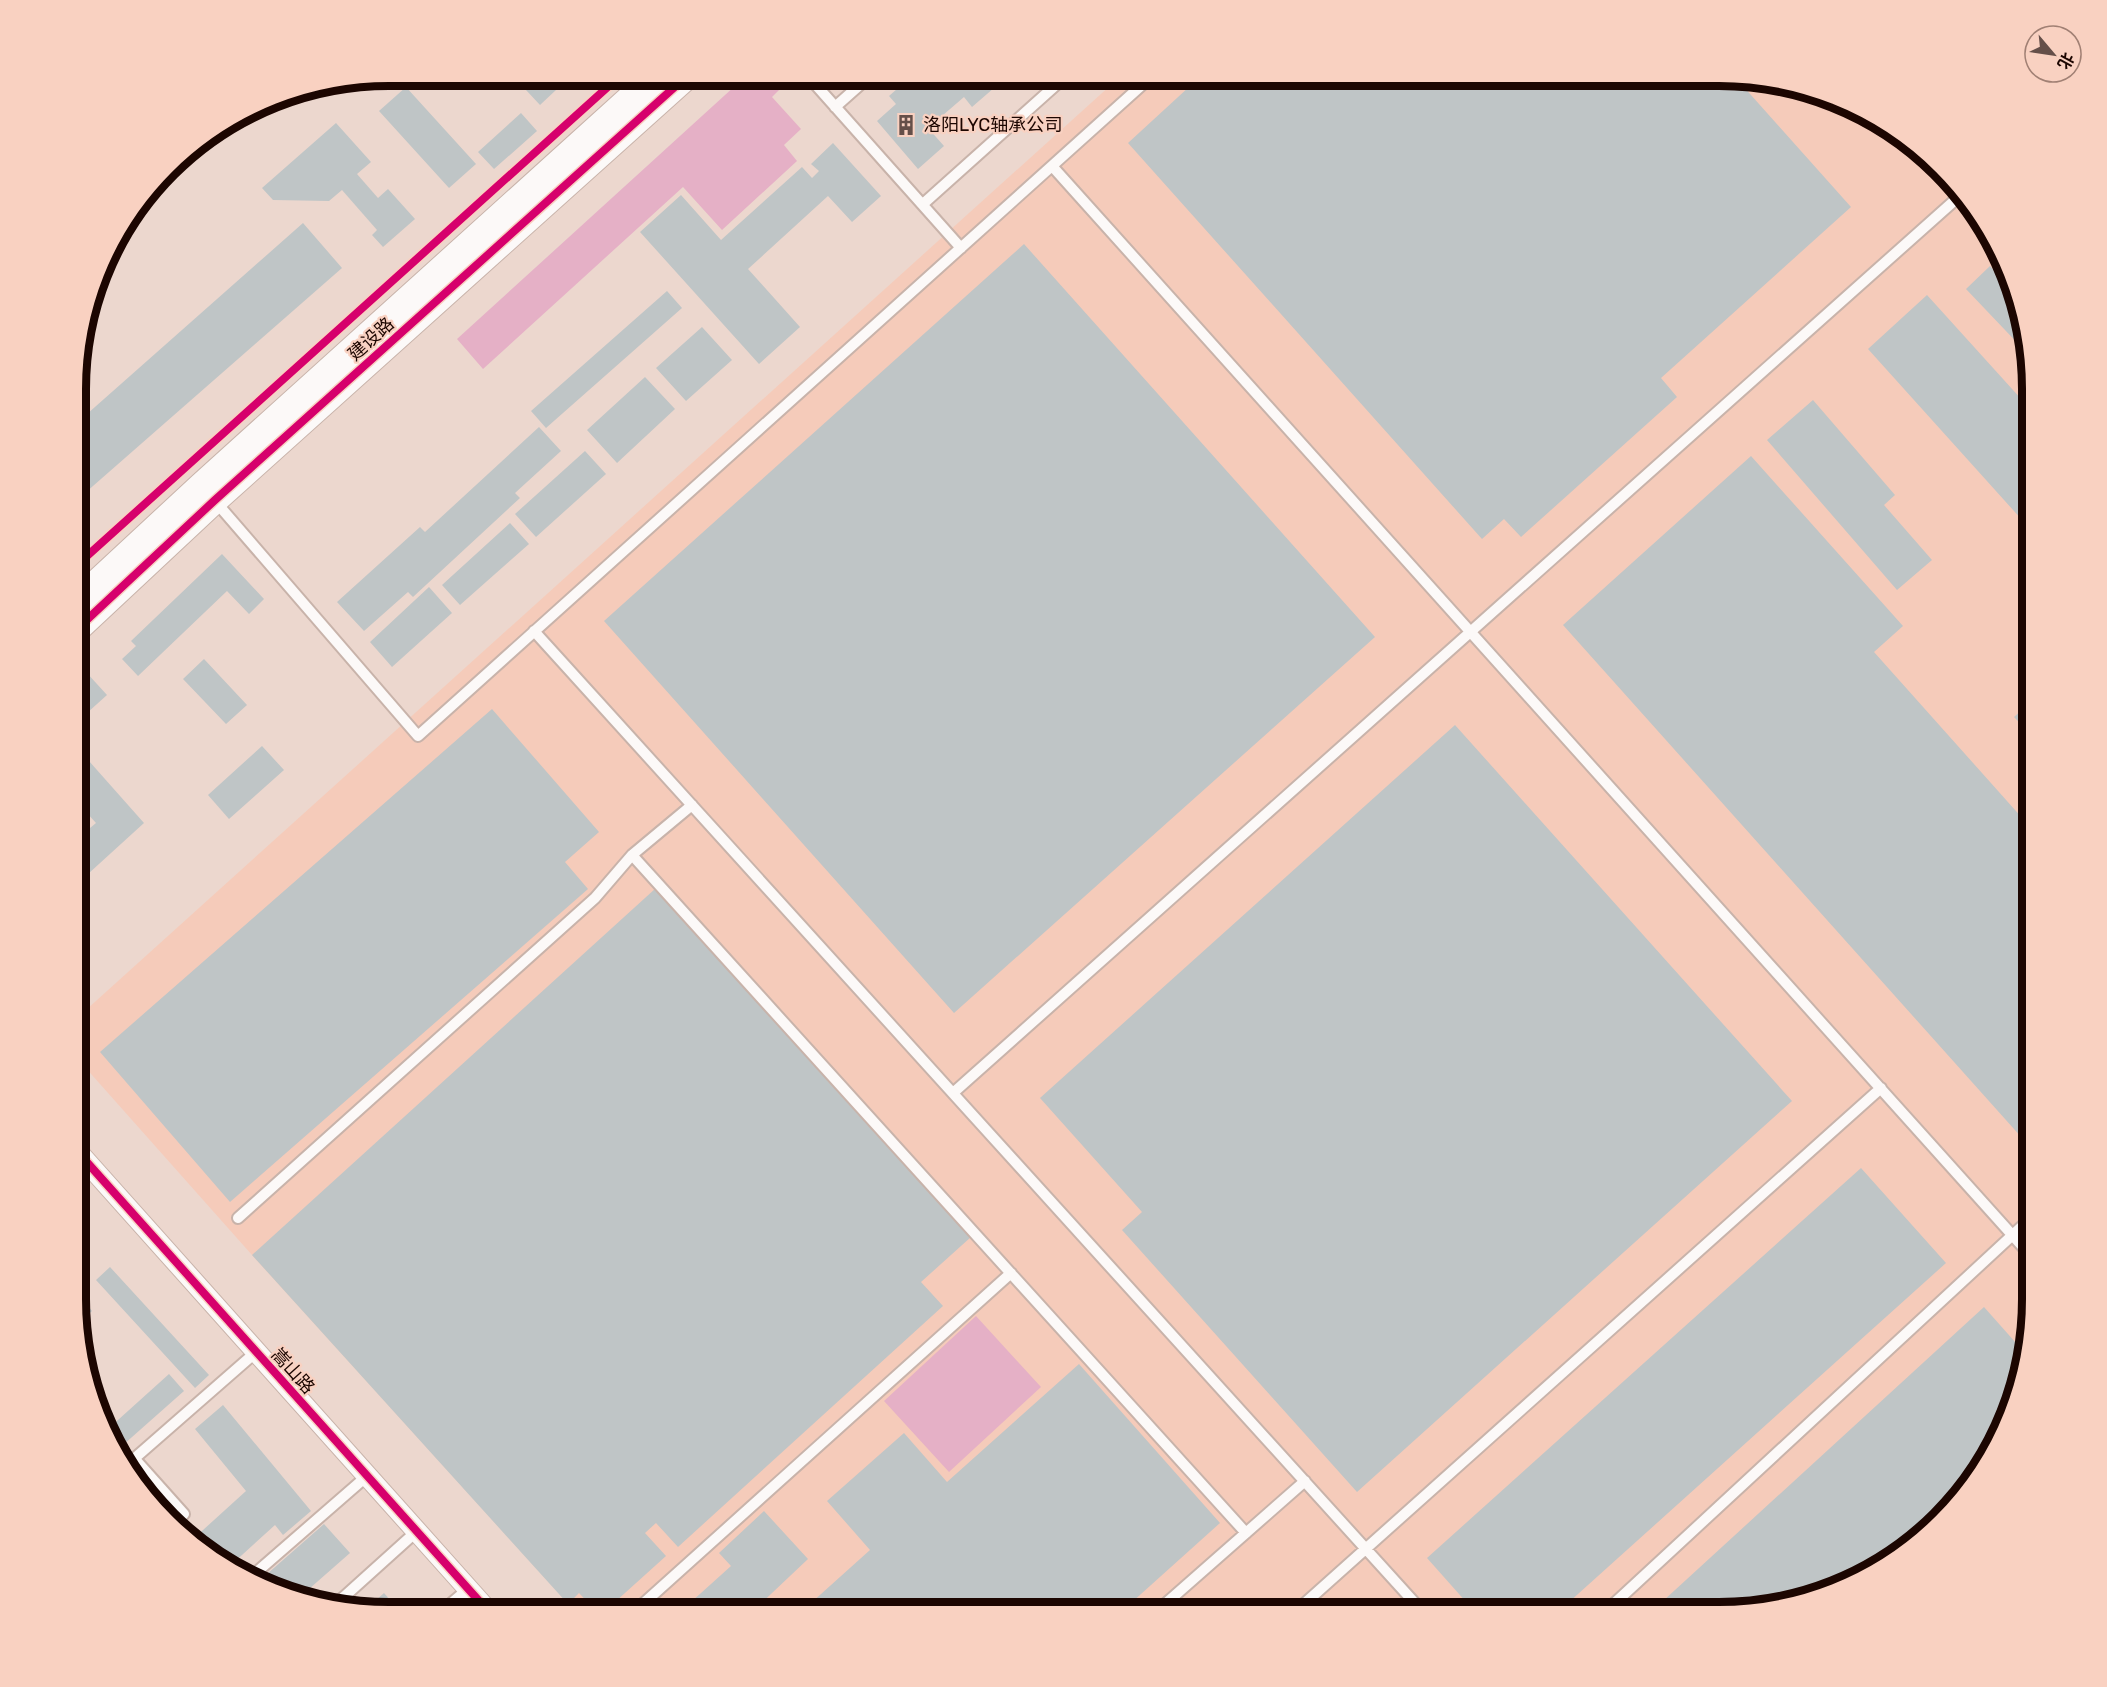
<svg xmlns="http://www.w3.org/2000/svg" width="2107" height="1687" viewBox="0 0 2107 1687" font-family="Rubik,'Noto Sans SC',sans-serif">
  <rect width="100%" height="100%" fill="#ecd7ce"/>
  <path fill="#f5cbba" d="M1122,75l616,1 101,23 86,54 42,45 41,70 24,120 -1,931 -23,100 -54,86 -61,54 -54,29 -121,24 -1143,-1 -323,-356 -176,-198v-38z"/>
  <path fill="#e5b0c6" d="M747,75h22l12,13 -9,9 29,32 -17,16 13,16 -75,69 -39,-43 -200,182 -26,-30z
    M976,1316l65,71 -92,85 -65,-71z"/>
  <path fill="#bfc5c6" d="M512,75h60l-32,30z
    M913,75h84l5,6 -30,26 -8,-10 -36,31 16,18 -26,23 -41,-48 19,-17 -7,-8z
    M1202,75l532,1 117,131 -190,171 16,19 -156,140 -17,-18 -22,20 -354,-396z
    M406,87l70,77 -27,24 -70,-77z
    M521,113l16,18 -43,38 -16,-17z
    M336,123l35,39 -14,12 21,24 10,-9 27,30 -32,28 -11,-12 5,-5 -35,-40 -13,11 -56,-1 -11,-12z
    M833,143l48,53 -29,26 -24,-26 -80,73 52,58 -41,37 -119,-132 41,-37 40,45 81,-73 10,11 7,-7 -8,-7z
    M303,223l39,45 -265,232 1,-78z
    M1024,244l351,393 -421,376 -350,-392z
    M1990,266l20,21 1,-2 14,66 -59,-62z
    M667,291l15,17 -136,120 -15,-17z
    M1927,295l105,116v120l-164,-182z
    M702,327l30,33 -46,41 -30,-33z
    M645,377l30,32 -58,54 -30,-33z
    M1813,400l82,95 -11,10 48,55 -35,30 -130,-150z
    M539,427l22,24 -46,42 5,5 -107,99 -5,-5 -44,39 -27,-29 83,-75 5,5z
    M585,451l21,23 -70,63 -21,-23z
    M1751,456l152,170 -29,26 158,177 -1,319 -468,-523z
    M510,523l19,21 -69,61 -18,-20z
    M222,554l42,45 -15,15 -22,-23 -89,85 -16,-17 14,-13 -5,-5z
    M429,587l23,26 -60,54 -22,-25z
    M204,659l43,46 -21,19 -43,-45z
    M86,672l21,23 -30,27v-42z
    M2032,701v35l-18,-19z
    M492,709l107,123 -34,30 23,27 -358,313 -130,-150z
    M1455,725l337,376 -435,391 -235,-262 20,-18 -102,-114z
    M262,746l22,24 -55,49 -21,-24z
    M81,752l63,71 -67,61v-45l19,-16 -19,-21v-47z
    M656,888l315,349 -50,45 22,24 -265,241 -22,-24 -11,10 21,23 -61,55h-9l-17,-18 -11,11 -316,-349z
    M1861,1168l85,95 -388,349h-83l-48,-54z
    M76,1246l10,12 -10,9z
    M110,1267l99,108 -14,13 -99,-108z
    M76,1292l16,19 -15,14 -1,-6z
    M1984,1307l40,45 -16,67 -54,86 -61,54 -54,29 -121,24h-67z
    M1079,1364l141,159 -99,89h-320l69,-62 -43,-49 77,-68 43,49z
    M169,1374l15,17 -61,54 -15,-16z
    M223,1405l88,106 -28,24 -8,-10 -44,40 -39,-25 54,-49 -51,-62z
    M764,1511l44,48 -56,53 -71,-1 50,-45 -12,-13z
    M324,1524l26,29 -49,43 -33,-8 -10,-6z
    M384,1593l16,18 -35,-1z"/>
  <g fill="none" stroke-linecap="round" stroke-linejoin="round">
    <defs>
      <path id="service" d="M807,75l154,173
        M835,107l36,-32
        M1052,166l979,1090
        M923,204l144,-129
        M215,501l203,235 735,-661
        M534,631l889,981
        M632,855l614,678
        M953,1093l1010,-900
        M238,1218l357,-320 37,-43 60,-50
        M134,1458l50,56 -10,10
        M128,1464l128,-112
        M251,1577l116,-101
        M336,1604l81,-73
        M442,1611l26,-22
        M635,1611l376,-338
        M1156,1612l149,-131
        M1295,1612l586,-524
        M1605,1612l426,-394"/>
      <path id="minor" d="M76,1150l412,461"/>
      <path id="tertiary" d="M77,601l125,-116 454,-410
        M77,629l138,-129 473,-425"/>
    </defs>
    <use href="#service" stroke="#c8b3aa" stroke-width="14"/>
    <use href="#minor" stroke="#c8b3aa" stroke-width="22"/>
    <use href="#tertiary" stroke="#c8b3aa" stroke-width="28"/>
    <use href="#service" stroke="#fcf9f8" stroke-width="10"/>
    <use href="#minor" stroke="#fcf9f8" stroke-width="20"/>
    <use href="#tertiary" stroke="#fcf9f8" stroke-width="26"/>
    <defs>
      <path id="cycleway" d="M77,565l544,-490
        M77,629l138,-129 473,-425
        M76,1150l412,461"/>
    </defs>
    <use href="#cycleway" stroke="#f9d1c1" stroke-width="11"/>
    <use href="#cycleway" stroke="#d6006c" stroke-width="8"/>
  </g>
  <defs>
    <symbol id="building-bare" viewBox="-9 -9 18 18"><path d="M-4-6H4V6H1V3H-1V6H-4ZM-2.5-4.3h1.7v1.8h-1.7ZM.8-4.3h1.7v1.8H.8ZM-2.5-1h1.7V.8h-1.7ZM.8-1h1.7V.8H.8Z" fill="#654f49" stroke="#f9d1c1" stroke-width="2.5" paint-order="stroke"/></symbol>
  </defs>
  <g fill-rule="evenodd">
    <use href="#building-bare" x="891" y="110" width="30" height="30"/>
  </g>
  <g text-anchor="middle" stroke-width="4.5" stroke-linejoin="round" paint-order="stroke">
    <g font-size="18" fill="#1c0601" stroke="#f9d1c1" text-anchor="start">
      <text x="923" y="131">洛阳LYC轴承公司</text>
    </g>
    <g font-size="18" fill="#1c0601" stroke="#f9d1c1">
      <text transform="translate(371 339) rotate(-42)" y="6">建设路</text>
      <text transform="translate(293 1371) rotate(48)" y="6">嵩山路</text>
    </g>
  </g>
  <path d="M0 0H2107V1687H0ZM389 86H1719A303 303 0 0 1 2022 389V1299A303 303 0 0 1 1719 1602H389A303 303 0 0 1 86 1299V389A303 303 0 0 1 389 86Z" fill="#f9d1c1" fill-rule="evenodd"/>
  <path fill="none" stroke="#1c0601" stroke-width="8" d="M389 86H1719A303 303 0 0 1 2022 389V1299A303 303 0 0 1 1719 1602H389A303 303 0 0 1 86 1299V389A303 303 0 0 1 389 86Z"/>
  <g transform="translate(2053 54) rotate(119)"><circle r="28" fill="#f9d1c1" stroke="#a18074" stroke-width="1.5"/>
  <path d="M0-4.5L10 22L0 15L-10 22Z" fill="#654f49"/>
  <text y="-9" font-size="16" font-weight="bold" text-anchor="middle" fill="#1c0601">北</text>
  </g>
</svg>
